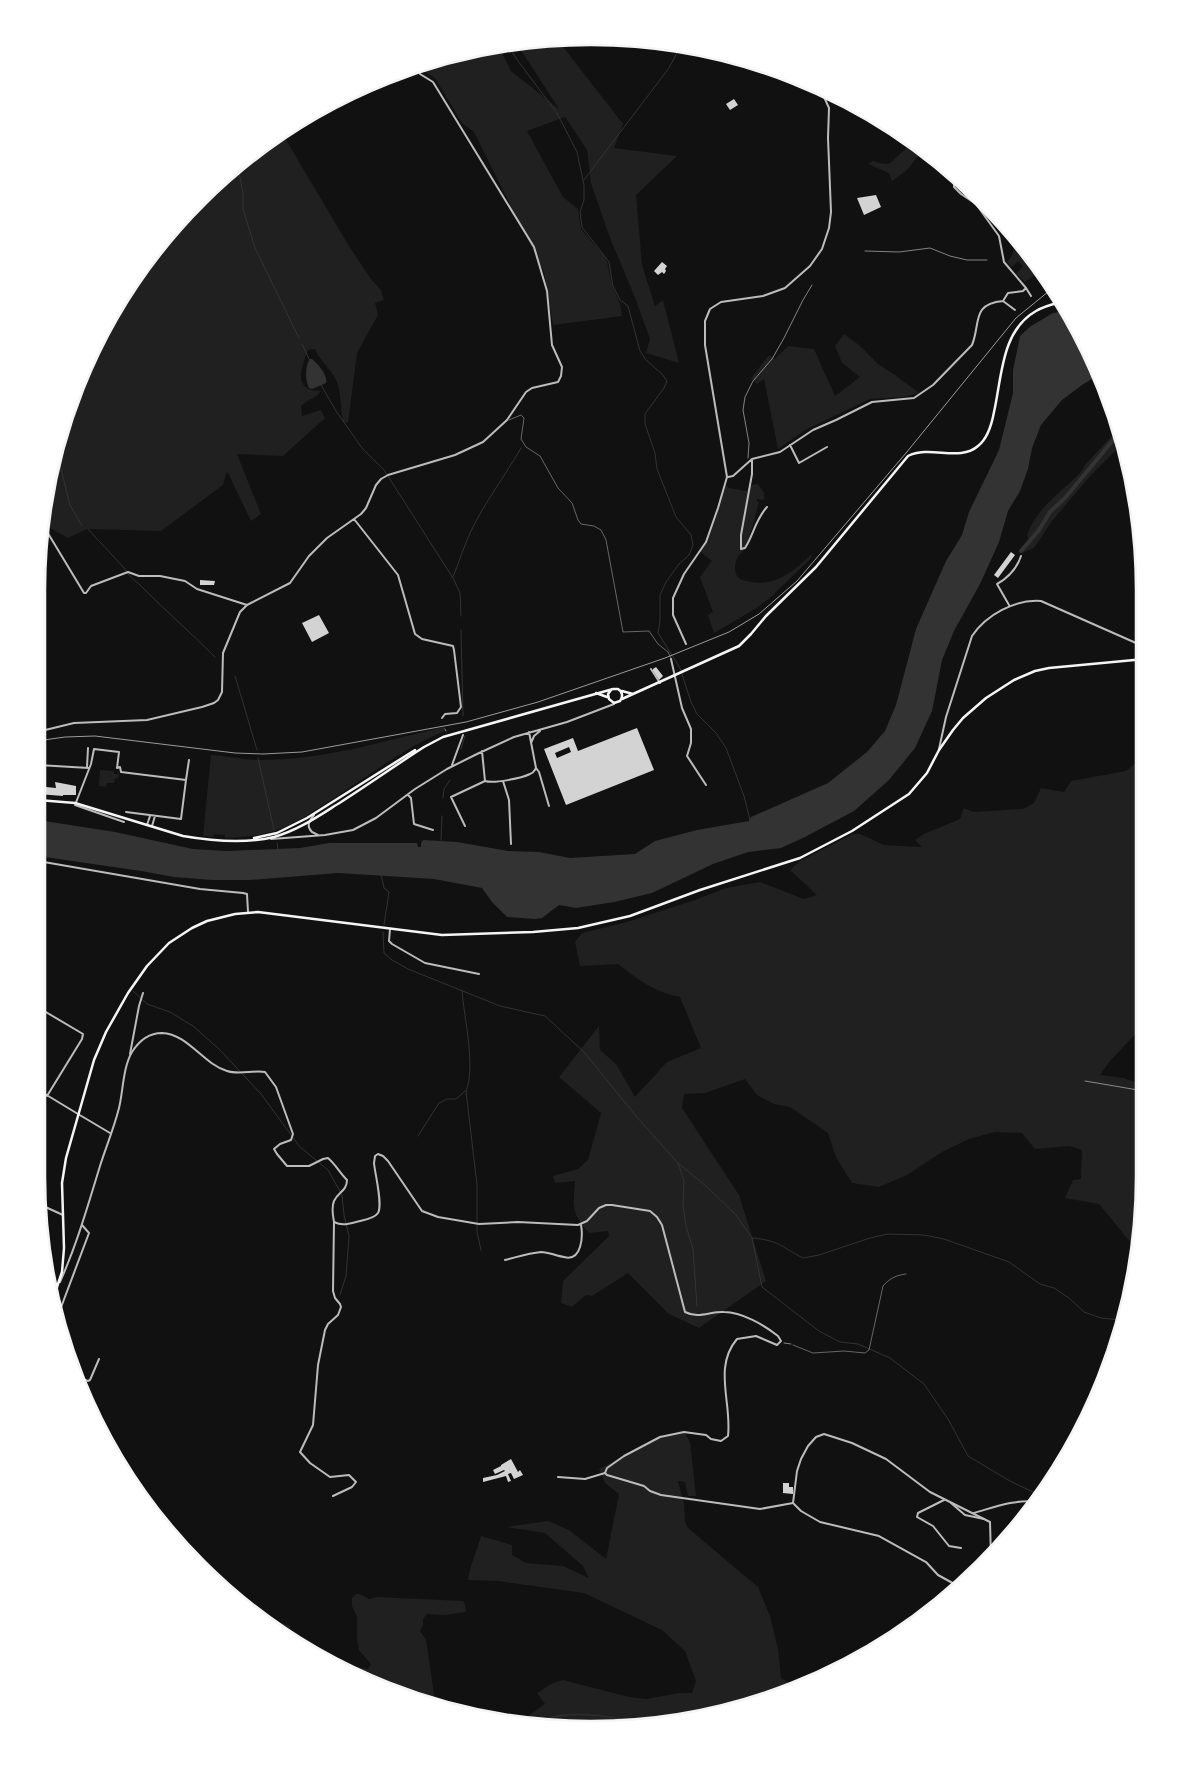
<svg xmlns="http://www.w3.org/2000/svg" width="1181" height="1766" viewBox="0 0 1181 1766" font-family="'Golos Text',sans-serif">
  <rect width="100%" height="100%" fill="#111"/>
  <path fill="#202020" d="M557,39l66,85 -9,24 63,8 -41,39 6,70 13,41 8,-6 16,63 -33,-10 4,-14 -16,-44 -24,-57 -19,-55 -4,-33 -22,-33 -38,14 36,66 15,12 3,20 25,29 6,27 8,19 2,12 -69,9 -9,-53 -70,-140 -12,-9 -27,-45 -14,-9 -1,-3 62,-19 20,-2 1,10 8,16 48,38 -42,-65z
    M285,128l-2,7 66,111 22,33 10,11 3,10 -9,3 3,12 -21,38 -9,70 -5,-1c-2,-13 -2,-28 -6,-40 -5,-13 -17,-20 -22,-33l-7,1c-7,18 -16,41 13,41 -6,8 -13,8 -20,15l1,10 19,-6 4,8 -42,38 -46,-2 24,60 -10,7 -24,-50 -4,14 -62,46 -74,-2 -19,9 -20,-11 -5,-9 4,-35 47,-138 57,-92 47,-54z
    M913,142l10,8 -16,20 -15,11 -3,-8 -21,-9 5,-3c6,2 11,4 17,2z
    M1017,242l24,28 -16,12 -9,-8 7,-8 -5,-5 -6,6 -5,-5 4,-5z
    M844,334l15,11 19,19 17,11 24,18 -15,4 -34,2 -65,31 -27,19 -14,-70 -7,5 -6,-6 18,-23 6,4 13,-13 26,3 21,47 25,-19 -18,-14 -7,-17z
    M1118,429l4,15 -31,31 -23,27 -16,19 -18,27 -12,5 -1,-2 8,-11 -2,-5c5,-13 15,-27 25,-36 7,-7 31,-26 33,-34z
    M725,484l4,4 17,3 5,-6 7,-1 6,9v7l-7,-1v3h2c-4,14 -7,28 -12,42 -3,10 -11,9 -12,23 0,9 3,12 11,14 28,7 45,-8 65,-26l1,2 -41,40 -16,12 -41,24 -6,-18 5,-3 -13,-35 12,-16 -13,-10 7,-9z
    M444,727l1,4c-40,16 -81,48 -117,71 -17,11 -34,23 -54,29 -15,5 -32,6 -49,7v-3l-11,-1 -1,3 -10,-1 8,-81c17,1 34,5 50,5 62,0 124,-19 183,-33z
    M1137,762l8,1v115l-3,1 3,4v38l-2,16 2,2v85l-35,37 -10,14 24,3 21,8v89l-7,70 -6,-1 -33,-40 -34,-6 8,-18 8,-1 1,-29 -13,-4 -34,3 -13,-16 -27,-1 -26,7 -27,13 -35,23 -28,12 -27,-4 -16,-26 -8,-24 -38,-26 -16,-3 -17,-9 -12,-16 -40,14 -21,1 -2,14 57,87 27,86 -67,47 -30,-14 -41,-41 -36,23 -6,-1 -14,12 -11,-4 2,-22 46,-45 -1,-5 -19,2c-18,-20 -16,-26 -14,-52l-20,2 -2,-7 25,-7 10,-9 13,-47 -42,-36 40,-51 1,24 16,14 19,33 32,-35 34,-14 -21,-51c-24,-4 -43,-18 -62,-33l-38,2 -5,-24 7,-9 45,-11 68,-22 31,-12 34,-6 44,17 13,-4 -27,-25 10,-9 53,-27h7l24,11 38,2 -7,-7 9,-6 36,-15 4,-11 9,4 50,-3 11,-6 7,-15 23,4 7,-11 55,-10z
    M100,770l14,1v3h5l-1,4h-3l-1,5h-7l-1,4 -7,-1z
    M684,1432l6,10 6,54h-8l-3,-14 -7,-1 6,23 1,18 3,6 70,59 12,29 8,33 3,29 18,11 -100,30 -145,10 -32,-6 2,-4 21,-15 -8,-11 16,-10 10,-3 66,17 17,2 34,-6h12l4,-12 -11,-30 -23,-21 -78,-37 -86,-12 -30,-1c2,-15 9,-29 13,-44l31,9v10l14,8 37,3 26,12 -6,-12 -38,-33 -39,-6 42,-6 21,9 37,29 13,-65 -14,-11 -6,-14 61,-32z
    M356,1594h4l9,5 8,-2 86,4 2,3 1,8 -22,3 -17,-1 -4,5v6l-3,6 6,9 10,67 -57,-19 -44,-26 33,7 3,-5 -12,-14 -2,-11v-22l-5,-11v-8z
    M234,1598l39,22 17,6v10l-37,-21z"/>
  <path fill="#333" d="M1066,311l34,63 -18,11 -20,15 -21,25 -9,23 -4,21 -8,22 -12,20 -9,31 -18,40 -27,49 -12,29 -10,51 -17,37 -26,32 -35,31 -49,26 -24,11 -33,4 -35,12 -61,29 -38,9 -38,6 -17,-3 -17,13 -7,1 -28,-2 -15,-15 -10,-14 -48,-9 -96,-6 -88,7h-38l-38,-3 -33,-6 -103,-15v-36l77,12 78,17 34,2 73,-3 29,-5h88l1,4h3v-4l2,-3 34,2 51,9 31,1 31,6 65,-4 20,-13 42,-11 52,-9 2,-4 77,-34 39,-31 18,-21 11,-26 20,-76 30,-68 16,-26 7,-23 30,-62 14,-57v-23l7,-34 11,-10 22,-13z
    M310,359h2c6,5 16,16 14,24l-14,6 -3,-1c-4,-8 -4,-22 1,-29z"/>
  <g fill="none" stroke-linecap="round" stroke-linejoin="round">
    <path stroke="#333" stroke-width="1" d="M507,44l11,17 39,52 20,39 7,33v15l-4,12 2,15 27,35 4,24 7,14 8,6 12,45 6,9 16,14 5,7 -3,7 -19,26v10l10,29 2,16 19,48 15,18 2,10 -4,10 -10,9 -13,18 -6,13v26l-2,12 22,35 11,34 6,12 19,19 10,15 18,48 6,24
      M238,167l5,26v16l12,39 44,90
      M584,180l85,-112 12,-23
      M302,344l8,17
      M321,385l15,26 26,37 22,22 69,108 7,15 1,23
      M57,453l13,52 12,21
      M88,529l37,40c5,10 12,12 19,20 23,23 48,45 71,68
      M453,577c6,-15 11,-31 18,-46 14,-29 34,-55 50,-83
      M461,630l2,86
      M235,676l22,74
      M461,749l4,-13
      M258,758l16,72
      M443,798l1,-9 6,-9
      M441,840l1,-24
      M277,843l1,6
      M381,874l3,14 5,4 -5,33
      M383,932l1,21 8,7 16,9 92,37 45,10 39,36 52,64 42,47 29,24 29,28 16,23 10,49 57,44 21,11 18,2 32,14 34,26 24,35 20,37 42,25 31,15
      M133,991l14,13 23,8 23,14 27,24 41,44 39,53 28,23 14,25 2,20 5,21 -3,40 -6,19
      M462,991c2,26 14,77 4,100l11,94v47l4,18
      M418,1136l21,-33 8,-4h9l9,-8
      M678,1163l6,18 -1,25 3,20 7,23 4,57
      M752,1238c27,2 29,9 51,20l16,-3 51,-17 18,-4 36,1 20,4 65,23 31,22 14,4 15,10 15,14 17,6 21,2
      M532,1725c27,-17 76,-10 105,-2"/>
    <path stroke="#333" stroke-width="4" d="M1021,551l18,-21 11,-18 15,-14 49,-59 6,-4"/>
  </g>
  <path fill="#d3d3d3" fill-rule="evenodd" d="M734,99l4,6 -8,5 -4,-6z
    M876,195l5,12 -17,8 -7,-17z
    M662,262l5,4 -2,3 1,2 -2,3 -2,-2 -4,3 -4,-4z
    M1011,552l4,3 -17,23 -4,-3z
    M200,580l15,1 -1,4h-14z
    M319,615l10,18 -17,9 -10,-19z
    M656,667l7,9 -4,4 -6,-9v-2z
    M637,728l17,42 -88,35 -22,-56 29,-11 5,13zM569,747l2,5 -14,6 -2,-5z
    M39,780l7,1v6l10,1 -1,-6 21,4v9h-13v1l-25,-2z
    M511,1459l7,13 2,-2 3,5 -9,4 -3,-6 -3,1 3,7 -3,1 -2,-6 -23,6v-4l14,-3 8,-4 -1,-1 -9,4 -2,-4 8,-4v-1z
    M783,1483h6v4h4v7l-10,-1z"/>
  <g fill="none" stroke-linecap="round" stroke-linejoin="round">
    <path stroke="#f5f5f5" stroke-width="0.5" d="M865,251l34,1 31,-4 20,8 17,4h20
      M748,458l1,-15 -6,-33 2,-13 8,-16 19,-22 12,-21 19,-38 9,-15
      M445,729l1,2
      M1145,877l-3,2 3,3
      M1085,1081l53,9h7
      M784,1343l7,1"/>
    <path stroke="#bcbcbc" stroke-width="0.5" d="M509,420l12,-5 3,3 -3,21 5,8 14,9 18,32 14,15 6,17 3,4 13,2 7,4 5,10 17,92 26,-1 9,13 10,8 3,6
      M793,1345l20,8 31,-2 21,2 4,-3 14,-64c6,-7 13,-11 23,-12"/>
    <path stroke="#bcbcbc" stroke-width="2" d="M954,181v6l7,7 15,10 23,32 5,26 22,26 -3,3 -15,2 -5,8
      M1026,288l5,8
      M790,445l9,18 28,-16
      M752,459v15l-11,61v14l4,-1c9,-14 10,-28 22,-41
      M728,477l5,-1 19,-17 28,-7 33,-22 23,-10 36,-18 42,-4 19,-13 39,-40c9,-22 -1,-41 31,-44l12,9
      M354,519l44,56 17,59 7,5 31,7 1,4 7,57 -4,6 -12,1 -3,4
      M43,525l41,68h2l5,-7 37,-14 11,4h21l25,5 12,8 50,16
      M1009,605l-12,-21c11,-6 20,-16 24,-28
      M686,644l-13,-29v-17l11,-24 22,-32 12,-34 9,-31 -22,-132v-24l5,-12 11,-7 42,-6 22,-8 25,-22 12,-17 7,-21 2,-16 -3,-74 1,-30 -9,-20
      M671,659l11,49 9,21v14l-4,13 19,29
      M651,669l9,14
      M37,732l37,-9 73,-3 55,-13 12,-4 4,-3 4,-8 1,-39 17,-41 7,-7 43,-22 19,-27 18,-18 34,-24 5,-6 10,-23 5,-6 7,-4 67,-20 28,-13 24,-22 19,-28 6,-4 26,-6 3,-6 1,-9 -10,-22 -5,-54 -13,-44 -101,-165 -13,-8 -4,-7
      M529,732l7,36 3,4 10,34
      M531,743l3,-7 6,-5
      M939,749l7,-32 26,-81c14,-21 43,-37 69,-35l104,46
      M482,751l3,30
      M38,765l51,3
      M452,765l11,-30
      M87,767l1,-19
      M117,768l3,-1 1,5 65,8 -5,39 -55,-7
      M117,768l2,-16 -25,-3 -3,15 -16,41 49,17
      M186,780l3,-20
      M503,781l6,19 2,44
      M408,795l3,3 3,26 19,6
      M314,815c-5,6 -8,11 -2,17l6,3
      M147,825l3,-9
      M152,826l3,-10
      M465,826l-14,-29 34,-16c9,3 37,-3 45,-7 4,-1 4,-3 6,-6
      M271,839l54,-4 28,-5 23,-12 39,-29 32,-20 30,-15 37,-17 53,-15 47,-18
      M38,861l162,28 43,4 4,1 1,18
      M390,929l-1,12 3,3 33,19 54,11
      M39,1008l44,26 -1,5 -35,57
      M130,1054l9,-48 4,-13
      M40,1091l38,23
      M41,1205l22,10
      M505,1260c12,-3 24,-7 36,-8 8,0 15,4 23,5 18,5 19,-21 17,-32
      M77,1377l11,4 2,-1 9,-21
      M558,1477l27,2 20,-6
      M333,1496l19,-9 4,-5 -7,-7 -19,2 -20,-14 -10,-11 13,-27 5,-60 7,-35 3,-6 10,-9 3,-8 -1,-3 -5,-6 -2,-7 1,-69
      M944,1500l-26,13 -1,4 16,9 16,20 12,2
      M793,1503l8,8 19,11 59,14 47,26 12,13 20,11
      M951,1503l14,12 19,4
      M974,1513c21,-6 41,-14 63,-11"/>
    <path stroke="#bcbcbc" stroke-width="2" d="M78,1114l32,19
      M60,1282c17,-38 28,-77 40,-116 6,-19 14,-38 19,-58 4,-16 4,-41 13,-56 7,-11 16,-19 30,-19 26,1 41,31 65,38 12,4 26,-1 38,1l11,15 17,47 -2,6 -11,4 -6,5 3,5 10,12h22l14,-7 5,-1c8,7 12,15 19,22 0,11 -9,12 -13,21 -3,7 -1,14 0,21 8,4 14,2 22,0 7,-2 18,-3 22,-9 5,-8 -3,-39 -4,-50l1,-7 3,-2 5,2 5,5 34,50 16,6 41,7 39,-2 60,3 9,-4 12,-13 7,-3h6l38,6 7,6 5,8 23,87c13,7 26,-1 39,0 18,0 40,13 54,24l3,5 -4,4 -21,-9 -19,3c-24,28 -5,64 -9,97l-7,5 -10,-2 -5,-4 -22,-3 -24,5 -36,19 -17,12 -2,5 2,2 37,11 6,5 11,4 99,14 33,-6 4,-32 4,-12 7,-13 8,-9 8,-3 28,9 34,16 44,33 60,30 1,36
      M57,1318l32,-85 -7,-8"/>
    <path stroke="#f5f5f5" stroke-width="2.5" d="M53,1299l9,-27 2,-24 -2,-65 4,-25 28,-98 12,-28 22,-39 19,-27 22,-23 23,-15 15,-7 28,-7 23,-2 184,23 91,-3 45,-4 52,-12 70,-26 100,-32 52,-27 57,-37 18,-21 12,-23 14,-20 10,-12 23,-20 28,-18 21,-9 14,-3 96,-9"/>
    <path stroke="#f5f5f5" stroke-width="2.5" d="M622,691l11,3
      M596,693l11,4
      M622,699l117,-53 12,-12 15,-18 50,-49 92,-111c22,-11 52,6 70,-10 9,-7 14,-23 16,-34 8,-35 7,-81 42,-101 8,-5 17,-7 25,-9
      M38,800l37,3 108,33c29,5 62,8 91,1 25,-7 46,-22 67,-35 28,-18 55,-37 83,-55l19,-10 170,-48h5c5,3 5,8 2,12l-6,2 -5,-4 -1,-5 3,-4
      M254,838l23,-5 30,-15 108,-68"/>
    <path stroke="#9a9a9a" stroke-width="1" d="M37,741l28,-4 30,-1 140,17 28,1 39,-2 164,-30 72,-20 127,-44 64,-26 30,-18 38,-33 109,-128 110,-135 38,-31"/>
  </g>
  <path d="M0 0H1181V1766H0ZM590 45H591A545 545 0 0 1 1136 590V1176A545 545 0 0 1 591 1721H590A545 545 0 0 1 45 1176V590A545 545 0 0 1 590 45Z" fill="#fff" fill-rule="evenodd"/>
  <path fill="none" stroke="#f5f5f5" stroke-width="2.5" d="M590 45H591A545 545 0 0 1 1136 590V1176A545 545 0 0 1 591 1721H590A545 545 0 0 1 45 1176V590A545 545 0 0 1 590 45Z"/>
</svg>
